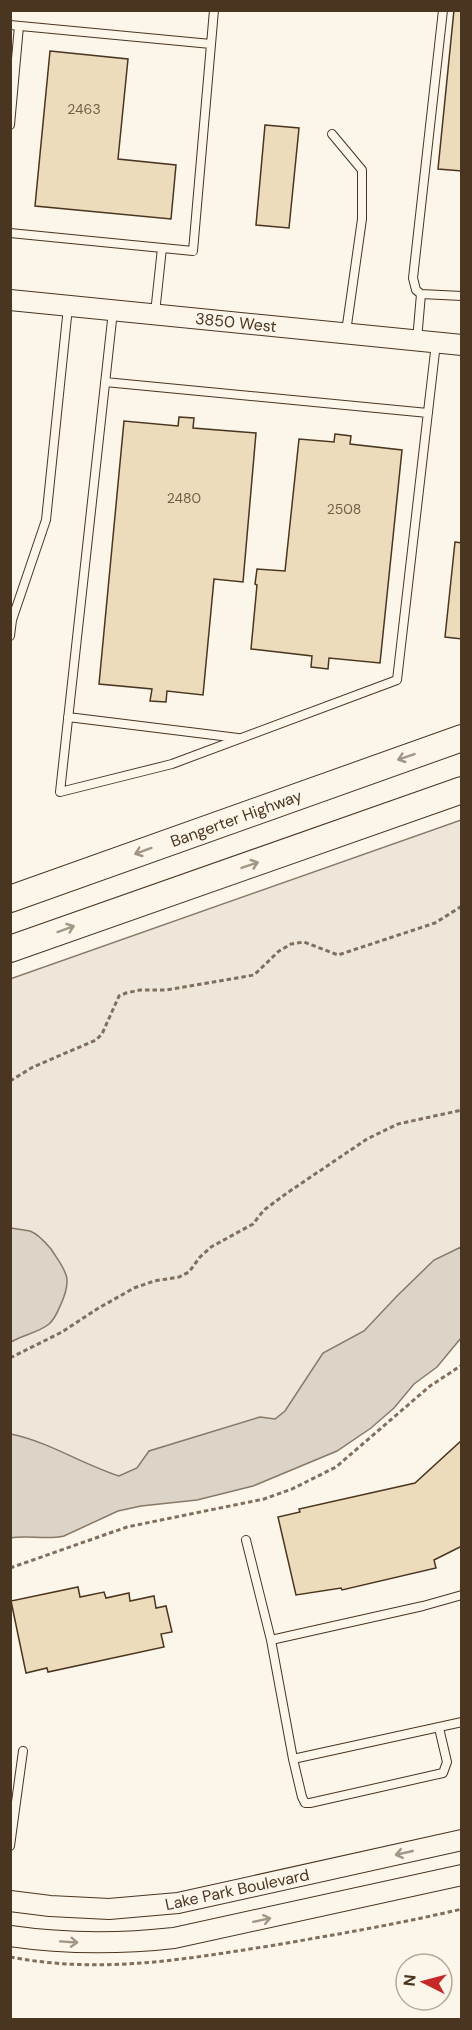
<svg xmlns="http://www.w3.org/2000/svg" width="472" height="2030" viewBox="0 0 472 2030" font-family="'DM Sans',sans-serif">
  <rect width="100%" height="100%" fill="#fbf6e9"/>
  <path fill="#ede6d9" stroke="#887966" stroke-width="1.5" d="M461,820v500l-160,116 -290,86 -1,-543z"/>
  <path fill="#dcd4c6" stroke="#887966" stroke-width="1.5" d="M11,1228c6,1 13,2 19,3 8,3 16,12 21,18 15,23 22,28 10,55 -3,7 -6,15 -12,20 -11,9 -27,11 -38,18z
    M461,1247v91l-24,29 -23,17 -20,24 -23,20 -34,23 -84,35 -56,14 -56,6 -23,5 -54,25c-18,4 -36,-1 -53,2v-104c38,8 71,30 108,42l18,-8 12,-17 111,-34 15,2 10,-8 38,-58 41,-22 33,-35 37,-36z"/>
  <path fill="#ecdcbc" stroke="#4a3520" stroke-width="1.5" d="M454,10h8v161l-24,-2z
    M50,51l78,8 -10,100 58,6 -5,54 -136,-13z
    M265,125l34,3 -10,100 -33,-3z
    M179,417l15,1 -1,10 63,5 -13,149 -29,-3 -11,116 -36,-4 -1,11 -16,-1 2,-12 -53,-5 25,-263 54,5z
    M335,434l16,2 -1,8 52,6 -22,213 -51,-5 -1,11 -17,-2 1,-11 -61,-7 6,-64 -2,-1 2,-15 28,2 14,-132 35,3z
    M455,542l7,1v96l-17,-2z
    M462,1440v106l-28,14 2,8 -94,22 -1,-2 -45,7 -18,-78 22,-5 -1,-3 116,-26z
    M78,1587l2,10 24,-5 2,6 23,-5 1,8 24,-5 2,12 10,-2 6,26 -11,2 3,13 -116,25 -1,-4 -21,5 -15,-72z"/>
  <g fill="none" stroke-linecap="round" stroke-linejoin="round">
    <defs>
      <path id="service" d="M443,10l-30,268 3,12 5,4 41,2
        M10,25l201,19
        M10,125l9,-99
        M332,134l30,36v49l-16,113
        M10,233l183,18 21,-241
        M113,311l-53,481 112,-28 225,-84 39,-337
        M155,313l7,-65
        M417,340l4,-46
        M105,382l323,31
        M10,636l2,-16 34,-100 22,-213
        M68,717l170,21
        M246,1540l25,100 152,-34 39,-11
        M271,1640l22,119 169,-37
        M293,1759l9,38 3,6h5l133,-30 4,-11 -8,-34
        M10,1846l13,-95"/>
      <path id="tertiary" d="M10,300l452,45
        M10,1901l40,5 59,3 69,-6 284,-63
        M10,1936c55,8 109,8 164,2l288,-63"/>
      <path id="trunk" d="M10,899l452,-161
        M10,949l452,-159"/>
    </defs>
    <use href="#service" stroke="#4a3520" stroke-width="10"/>
    <use href="#tertiary" stroke="#4a3520" stroke-width="22"/>
    <use href="#trunk" stroke="#4a3520" stroke-width="28"/>
    <path stroke="#7f6f5c" stroke-width="3" stroke-dasharray="4.5 3" stroke-linecap="butt" d="M10,1081l23,-14 63,-27 6,-6 17,-38 7,-3 14,-3h26l88,-15 25,-24 12,-7 13,-2 34,13 97,-32 27,-17
      M10,1358l52,-26 35,-23 37,-21 20,-7 25,-4 10,-5 11,-15 11,-10 42,-23 11,-14 23,-17 80,-54 31,-15 64,-14
      M10,1568l117,-41 137,-28 28,-10 44,-22 94,-81 32,-21
      M10,1957c90,17 170,3 259,-11 65,-11 129,-22 193,-37"/>
    <use href="#service" stroke="#fbf6e9" stroke-width="8"/>
    <use href="#tertiary" stroke="#fbf6e9" stroke-width="20"/>
    <use href="#trunk" stroke="#fbf6e9" stroke-width="26"/>
  </g>
  <defs><path id="oneway-shaft" d="M-6 0H5M1.5-3L5.5 0L1.5 3" fill="none" stroke-width="1.6" stroke-linecap="round" stroke-linejoin="round" transform="scale(1.5)"/></defs>
  <g stroke="#a29684">
    <use href="#oneway-shaft" transform="translate(406 757) rotate(161)"/>
    <use href="#oneway-shaft" transform="translate(143 851) rotate(160)"/>
    <use href="#oneway-shaft" transform="translate(250 865) rotate(-19)"/>
    <use href="#oneway-shaft" transform="translate(66 929) rotate(-20)"/>
    <use href="#oneway-shaft" transform="translate(404 1853) rotate(167)"/>
    <use href="#oneway-shaft" transform="translate(262 1920) rotate(-12)"/>
    <use href="#oneway-shaft" transform="translate(69 1942) rotate(4)"/>
  </g>
  <g text-anchor="middle" stroke-width="4.5" stroke-linejoin="round" paint-order="stroke">
    <g font-size="14" fill="#725f47">
      <text x="84" y="114">2463</text>
      <text x="184" y="503">2480</text>
      <text x="344" y="514">2508</text>
    </g>
    <g font-size="16" fill="#4a3520" stroke="#fbf6e9">
      <text transform="translate(236 322) rotate(6)" y="6">3850 West</text>
      <text transform="translate(236 818) rotate(-20)" y="6">Bangerter Highway</text>
      <text transform="translate(237 1889) rotate(-12)" y="6">Lake Park Boulevard</text>
    </g>
  </g>
  <rect width="472" height="2030" fill="none" stroke="#4a3520" stroke-width="24"/>
  <g transform="translate(424 1982) rotate(276)"><circle r="28" fill="#fbf6e9" stroke="#b4a999" stroke-width="1.5"/>
  <path d="M0-4.5L10 22L0 15L-10 22Z" fill="#c62828"/>
  <text y="-9" font-size="16" font-weight="bold" text-anchor="middle" fill="#4a3520">N</text>
  </g>
</svg>
